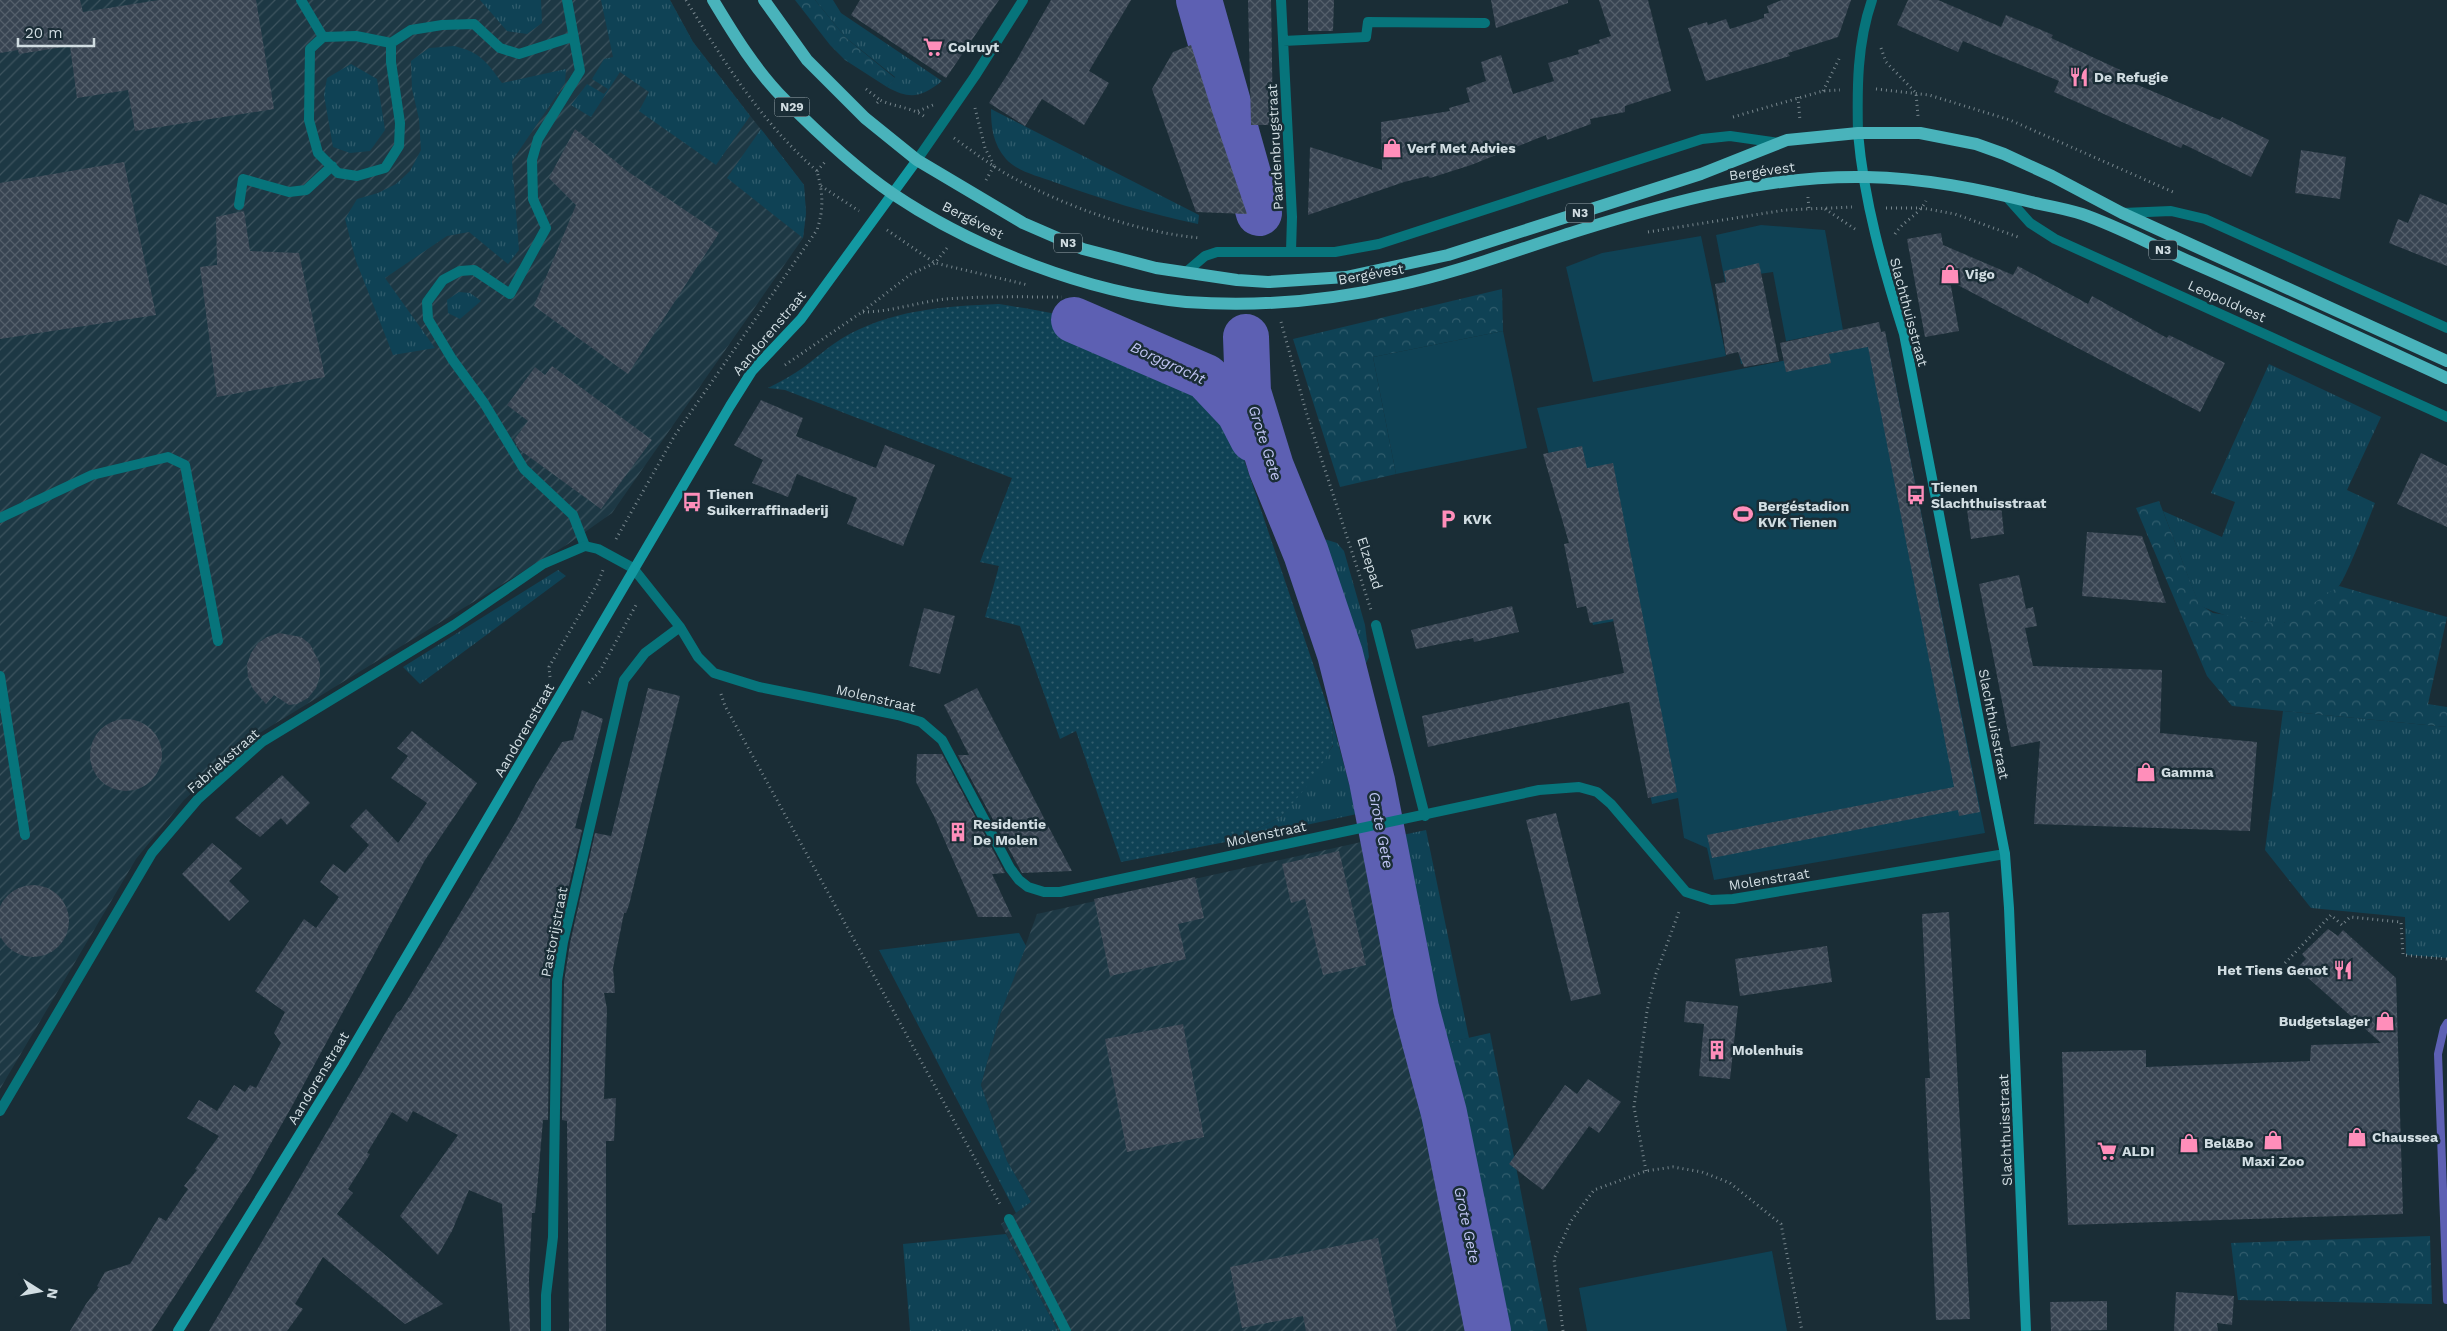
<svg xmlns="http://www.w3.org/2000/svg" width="2447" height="1331" viewBox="0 0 2447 1331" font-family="'Work Sans',sans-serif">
  <defs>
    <pattern id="industrial-furrows" width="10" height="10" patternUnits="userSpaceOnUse" patternTransform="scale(1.25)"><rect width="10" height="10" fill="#1d3844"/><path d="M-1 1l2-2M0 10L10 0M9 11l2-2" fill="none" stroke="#3d545f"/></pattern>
    <pattern id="grass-tufts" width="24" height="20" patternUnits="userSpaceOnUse" patternTransform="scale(1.25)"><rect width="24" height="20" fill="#0f4255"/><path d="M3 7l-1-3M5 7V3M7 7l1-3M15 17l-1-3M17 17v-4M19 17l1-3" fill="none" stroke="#315d6d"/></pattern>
    <pattern id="forest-crowns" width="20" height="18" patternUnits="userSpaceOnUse" patternTransform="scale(1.25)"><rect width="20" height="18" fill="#0f4255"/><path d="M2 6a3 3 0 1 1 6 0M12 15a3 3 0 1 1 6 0" fill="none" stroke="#315d6d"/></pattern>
    <pattern id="garden-dots" width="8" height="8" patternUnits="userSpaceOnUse" patternTransform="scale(1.25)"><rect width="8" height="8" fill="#0f4255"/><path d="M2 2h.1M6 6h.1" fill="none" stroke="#315d6d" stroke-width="1.8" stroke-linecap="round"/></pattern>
    <pattern id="building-cross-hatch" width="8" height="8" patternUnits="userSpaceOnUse" patternTransform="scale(1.25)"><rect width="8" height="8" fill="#384452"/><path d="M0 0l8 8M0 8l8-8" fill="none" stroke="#545f6b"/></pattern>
  </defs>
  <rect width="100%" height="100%" fill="#1a2d36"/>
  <path fill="url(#industrial-furrows)" d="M0,0h670l23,42 111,143 2,28 -3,25 -191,275 -44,31 -315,193 -69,63 -48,59 -136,230z
    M1366,841l42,218 48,216 10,56h-408l-57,-107 30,-22 -24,-41 -26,-76 19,-70 37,-101z"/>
  <path fill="url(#grass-tufts)" d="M480,0h61l1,23 -15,11 -20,-3z
    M601,0h69l23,42 57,74 -34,49 -77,-54 10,-19 -29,-20 -29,45 -20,-12 16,-21 17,10 4,-5 -16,-10 12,-20 9,-2z
    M815,0h18l8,13 101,68c-20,16 -32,19 -55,6l8,-10 -49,-39z
    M454,46c26,6 33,16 48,37l64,-14 -1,14 -53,78 7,89 -11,14 -39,-32 -22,4 -62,42 50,70 -42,7 -37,-94 -11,-42 12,-20 21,-6 18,-9 14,-13 11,-21 -2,-31 -7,-30 -1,-28 18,-13z
    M351,64l26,15 8,51 -15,21 -20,2 -17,-6 -9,-52 3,-17z
    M991,109l208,106 -1,9c-49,-10 -97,-25 -144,-42 -16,-6 -36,-10 -48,-23 -13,-15 -15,-32 -15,-50z
    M761,129l43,56 2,28 -3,25 -76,-60z
    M459,292l11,1 11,8 -21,18 -12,-6 -1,-13z
    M2269,364l112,53 -34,73 28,13c-6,15 -29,76 -37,84 -6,5 -48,34 -54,36 -18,5 -69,-9 -85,-18l-36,-94 59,26 13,-35 -24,-9z
    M1324,539l13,4 7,8 21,74 4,32 -10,21 -17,-53z
    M558,570l8,6 -146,108 -17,-17z
    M2283,711l164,16v231l-41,-3 -1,-38 -94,-9 -46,-58z
    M1332,720l25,94 -121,26 46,-24 51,-70z
    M1426,830l43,208 -23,5 3,13 -10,2 -46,-221z
    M1019,933l7,13 -26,69 -19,70 26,76 24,41 -15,11 -137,-263z
    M1006,1234l52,97h-148l-7,-87z"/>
  <path fill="url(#forest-crowns)" d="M795,0h20l31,38 49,40 -8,9 -42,-27 -15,-15z
    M1502,289l1,42 -130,26 23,117 -56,13 -47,-148z
    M2159,501l40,103 14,9 22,3 18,6 31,1 55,-37 108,31 -19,87 19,3v20l-215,-21 -25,-30 -71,-168z
    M1490,1033l58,298h-82l-10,-56 -48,-216 40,-3 -2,-13z
    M2430,1236l2,68 -194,-4 -7,-57z"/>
  <path fill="#0f4255" d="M1761,225l64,5 18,100 -57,11 -13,-69 -14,2 16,84 -34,6 -25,-129z
    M1701,236l25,120 -133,26 -27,-115 36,-14z
    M1503,331l24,117 -131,26 -23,-117z
    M1887,341l98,492 -271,47 -7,-32 -23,-10 -6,-40 -26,6 -37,-183 -22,4 -56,-217z
    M1772,1251l15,80h-200l-8,-43z"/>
  <path fill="url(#garden-dots)" d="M999,304c48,8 100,16 144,37l4,21 9,8 57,28 19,26 100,296 1,25 -20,34 -31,37 -46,24 -115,22 -45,-131 -16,8 -40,-113 -35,-9 14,-51 -19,-4 32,-84 -227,-88 -17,-2c12,-6 25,-13 36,-21 12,-9 24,-20 37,-28 48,-29 103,-33 158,-35z"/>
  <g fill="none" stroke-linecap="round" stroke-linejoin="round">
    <path stroke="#5d60b3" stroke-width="8" d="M2447,1023l-3,5 -6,26 9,246"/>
    <path stroke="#5d60b3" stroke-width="46" d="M1199,0l60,213
      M1074,320l132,57 33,35 14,27
      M1246,337l2,55 23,75 35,86 34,101 32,127 44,227 28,105 44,218"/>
  </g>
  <path fill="url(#building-cross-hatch)" d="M0,0h80l3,12 76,-12h97l18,109 -139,22 -7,-41 -51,8 -7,-52 -51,8 -1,-4 -18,3z
    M860,0h139l-53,78 -95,-63z
    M1051,0h80l-42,71 20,12 -25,42 -42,-26 -17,27 -36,-23 27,-42z
    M1248,0h23l2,125h-22z
    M1308,0h26l-1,31h-25z
    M1491,0h77v3l-72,25z
    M1599,0h49l23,91 -46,15v6l-35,7 1,5 -44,16 -1,-5 -75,30 -41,13 -2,-2 -24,6 -96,33 2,-68 72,23 -1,-48 69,-11 -1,-3 21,-6 -4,-14 20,-7 -5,-19 20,-7 12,39 41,-13 -6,-18 31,-9 -1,-4 22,-7 -1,-3 12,-4z
    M1782,0h69l-13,37 -50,16 2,3 -84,25 -18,-53 19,-6 1,3 18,-6 4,10 34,-11v-4l5,-1 -2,-7z
    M1908,0h30l63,27 5,-12 47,20 -2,3 78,36 -3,6 94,40 2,-3 47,23 -18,37 -68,-33 -2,4 -127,-56 5,-11 -96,-40 -5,11 -61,-27z
    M1191,45l22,69 34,100 -51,-2 -44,-123 21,-37z
    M575,129l55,44 89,60 -91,141 -94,-68 42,-101 -27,-27z
    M2301,150l45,7 -6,42 -45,-6z
    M124,162l32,153 -156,24v-156z
    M2420,194l27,11v61l-58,-23 9,-24 10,4z
    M244,211l6,40 49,2 26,124 -108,20 -17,-130 17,-2 -1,-48z
    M1941,233l2,12 70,30 5,-9 70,38 4,-8 75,42 2,-3 56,28 -25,49 -250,-131 9,50 -34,6 -18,-98z
    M1759,263l20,98 -35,6 -6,-15 -12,3 -11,-71 11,-2 -2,-11z
    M1879,322l2,10 4,-1 95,481 -21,4 -1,-6 -246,48 -5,-23 247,-48 -86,-440 -39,7 2,9 -45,9 -6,-29z
    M552,366l100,74 -51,69 -81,-59 -6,-10 14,-19 -21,-16 28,-38 10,8z
    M761,400l42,18 -7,18 80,32 9,-23 50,20 -32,81 -56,-22 10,-26 -60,-24 -9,23 -36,-14 11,-23 -29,-15z
    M1582,446l5,22 26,-5 64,329 -29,6 -19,-96 -201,45 -6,-31 202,-43 -11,-54 -23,4 -4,-17 -9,2 -13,-64 5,-1 -26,-89z
    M2421,453l26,13v61l-50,-23z
    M2001,505l3,29 -33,5 -4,-30z
    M2087,532l55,4 24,67 -84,-7z
    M2019,575l7,34 7,-2 4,19 -12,2 8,38 129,4 -2,63 97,9 -7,89 -216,-7 6,-83 -29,6 -32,-163z
    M1512,606l7,26 -45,10 -1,-4 -13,3 -1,-1 -43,9 -5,-19z
    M924,608l31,8 -15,58 -31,-8z
    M279,633l22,4 9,7 10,20v12l-4,12 -8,10 -11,6 -8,1 -15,-10 -8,9 -13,-15 -5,-12 -1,-13 4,-11 7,-10 9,-6z
    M648,688l32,8 -51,209 -3,8h-2l-11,55 2,25h-11l3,16 -3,90 12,-1 -2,43h-8v190h-37l-2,-210 -5,-1 2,-138 6,-39 25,-110 16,3z
    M977,688l70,136 25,47 -50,2 -64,-118h11l-25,-50z
    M582,710l21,9 -28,109 7,2 -26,110 -6,40 -2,140h-5l-8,93h-3l-3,65 1,53h-20l-8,-127 -33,-14 -17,41 -14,24 -38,-39 58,-81 -45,-24 -6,11 -15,-10 -25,41 3,1 -22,35 5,4 -16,21 106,90 -38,20 -82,-67 -28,47 8,5 -16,22h-78l188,-318 4,-3 113,-185 22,-41 26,-42 11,-2z
    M90 755a36 36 0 1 1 72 0a36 36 0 1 1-72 0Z
    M412,731l65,52 -52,77 -134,248 -41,72 -98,151h-82l16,-27 13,-17 -2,-1 8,-14 25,-8 29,-47 7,4 22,-32 -4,-3 13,-16 -2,-1 24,-33 -32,-18 12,-18 18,11 17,-26 11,7 5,-7 6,3 25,-45 -7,-10 11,-21 -30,-21 49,-72 12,9 23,-31 -19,-15 13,-18 12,9 24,-28 -19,-19 16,-17 32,34 29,-40 -36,-25 17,-22 -11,-8z
    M917,754h25l63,119 -13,1 20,43h-34l-44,-101 -18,-34z
    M282,775l28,28 -23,22 -6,-7 -21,19 -25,-19z
    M1556,813l45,181 -30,7 -45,-181z
    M212,843l30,25 -13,13 20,20 -20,20 -47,-47z
    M1339,851l27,114 -43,10 -18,-76 -14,4 -9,-39z
    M1195,877l9,41 -26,6 8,35 -76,17 -16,-77z
    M-3 921a36 36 0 1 1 72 0a36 36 0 1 1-72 0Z
    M1949,912l21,407 -34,1 -11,-242h5l-8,-164z
    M2328,929l10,7 5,-6 53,48 7,236 -335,11 -6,-173 84,-2v17l164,-6 1,-16 70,-2 -84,-75 9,-9 -4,-5z
    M1827,946l5,36 -92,14 -5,-37z
    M1686,1001l52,5 -8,73 -31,-3 5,-52 -20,-2z
    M1183,1024l21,113 -77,15 -22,-113z
    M1588,1079l33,23 -22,31 -10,-7 -46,64 -34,-26 56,-79 12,9z
    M1378,1238l19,93h-91l-3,-15 -61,12 -12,-61z
    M2176,1292l58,4 -2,29 -15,-2 1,8h-44z
    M2107,1301v29l-56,1 -1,-29z"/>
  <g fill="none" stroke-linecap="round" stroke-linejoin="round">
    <path stroke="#77868d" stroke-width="3" stroke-dasharray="1 4" stroke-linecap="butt" d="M686,0c38,62 76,123 131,171
      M1881,48l5,14 30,31 2,23
      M866,89l14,11
      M1876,89l53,6 81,25 163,72
      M1823,91l17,-34
      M1798,97l2,24
      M877,103l3,-3c14,7 32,7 45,17
      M975,108l10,40 9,17
      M918,111l15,-6
      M1733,117l90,-26 17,-1
      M954,138c18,13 35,26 54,37 56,31 128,57 192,63
      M817,171l8,-9
      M986,180l8,-14
      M821,186l38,25
      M1808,197l1,12
      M1886,208h36l33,6 63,23
      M1825,209l30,20
      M887,230l48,33 93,22
      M1648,232l137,-22 67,-3
      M1895,234c8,-13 24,-19 31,-33
      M863,312c28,0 55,-10 83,-13 39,-3 78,-2 116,-2
      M1281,322l26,93 64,195
      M785,365l77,-53 49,-38 24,-11 12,-15
      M616,539l59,-104 142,-205c7,-22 6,-36 0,-59
      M550,677l-1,-10 49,-84 5,-13
      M589,683l11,-12 36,-66
      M721,694l4,12 276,500
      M2285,963l46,-48 11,10 8,-8 51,5 2,33 44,4
      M1646,1171l-12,-64 13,-96 9,-37 24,-65
      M1563,1331l-9,-72 17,-38 23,-31 52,-19 27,-4 29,5 28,11 51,41 21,107"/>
    <path stroke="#07747b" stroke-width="10" d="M301,0l22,37
      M567,0l13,71 -42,68 -6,21 1,39 13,29 -36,66 -36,-24 -14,1 -17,9 -16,22 1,17 24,40 32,44 40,66 49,46 12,31
      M391,43l-35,-7 -33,1 -13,12 -1,71 9,33 20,20 19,3 28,-8 14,-22 1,-23 -9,-61v-19l20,-13 31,-5 32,-1 26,24 19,6 53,-17
      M239,205l4,-26 46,13 17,-2 26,-24
      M0,518l92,-43 76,-18 17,8 33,176
      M1376,625l49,191
      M0,676l25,159
      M1009,1219l57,112"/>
    <path stroke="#07747b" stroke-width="10" d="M1281,0l11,217 -1,34
      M1283,41l83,-4 2,-15 117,1
      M1858,133c-1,-45 -1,-90 14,-133
      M917,160l58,-84 48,-76
      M2005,195l25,28 25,16 392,178
      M2123,213l48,-2 34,8 242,109
      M1185,273l20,-17 12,-4h118l44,-8 323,-105 28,-3 49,7
      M0,1111l152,-258 46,-54 64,-57 192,-117 89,-61 42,-18 13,3 35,19 47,59 18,30 16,16 45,14 139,28 23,7 21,18 68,128 9,12 9,7 16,5h16l479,-102 40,-3 18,5 14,12 75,88 25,8 22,-1 272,-45
      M546,1331v-36l7,-58 4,-256 6,-39 61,-262 21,-27 35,-26"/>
    <path stroke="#1399a2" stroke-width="10" d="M1858,133c6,69 25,135 46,201l101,520 4,54 17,423
      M178,1331l167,-270 385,-655 22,-35 49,-52 116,-159"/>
    <path stroke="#49b3bb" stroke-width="12" d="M713,0c21,35 43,71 72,100 33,33 70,68 108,94 82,55 195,99 293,108 69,5 141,-1 208,-16 63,-13 122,-36 183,-55 93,-29 191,-56 289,-54 58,1 113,12 169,26 15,3 32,6 47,11 35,12 70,31 104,46 88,38 174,78 261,118
      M764,0l43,60 58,58 52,42 106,63 60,26 73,19 81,12 31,2 78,-5 102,-22 253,-81 86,-34 71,-7h62l56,11 28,10 48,22 70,37 325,148"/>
  </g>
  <defs>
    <symbol id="supermarket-bare" viewBox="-9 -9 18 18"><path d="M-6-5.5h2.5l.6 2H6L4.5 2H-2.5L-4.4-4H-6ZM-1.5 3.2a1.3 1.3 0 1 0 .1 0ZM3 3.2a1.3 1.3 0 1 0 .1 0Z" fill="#ff8eba" stroke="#1a2d36" stroke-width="2.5" paint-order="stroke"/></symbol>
    <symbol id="restaurant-bare" viewBox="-9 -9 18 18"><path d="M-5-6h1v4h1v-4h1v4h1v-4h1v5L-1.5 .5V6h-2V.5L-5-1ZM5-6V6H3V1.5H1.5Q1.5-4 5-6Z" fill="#ff8eba" stroke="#1a2d36" stroke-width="2.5" paint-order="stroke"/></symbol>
    <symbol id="shop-bare" viewBox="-9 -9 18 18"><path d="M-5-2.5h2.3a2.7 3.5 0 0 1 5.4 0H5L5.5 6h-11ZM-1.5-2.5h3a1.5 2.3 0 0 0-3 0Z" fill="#ff8eba" stroke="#1a2d36" stroke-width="2.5" paint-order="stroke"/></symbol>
    <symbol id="bus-bare" viewBox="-9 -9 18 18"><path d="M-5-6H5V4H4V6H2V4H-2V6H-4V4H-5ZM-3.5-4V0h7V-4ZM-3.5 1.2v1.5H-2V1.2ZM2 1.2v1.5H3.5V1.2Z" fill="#ff8eba" stroke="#1a2d36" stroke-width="2.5" paint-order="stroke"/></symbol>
    <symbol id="stadium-bare" viewBox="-9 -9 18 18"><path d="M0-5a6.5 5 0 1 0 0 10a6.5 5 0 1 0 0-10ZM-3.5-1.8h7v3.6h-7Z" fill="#ff8eba" stroke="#1a2d36" stroke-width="2.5" paint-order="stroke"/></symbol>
    <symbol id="parking-bare" viewBox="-9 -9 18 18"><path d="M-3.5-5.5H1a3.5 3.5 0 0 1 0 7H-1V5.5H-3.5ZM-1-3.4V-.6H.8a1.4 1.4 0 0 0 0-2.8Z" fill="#ff8eba" stroke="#1a2d36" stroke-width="2.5" paint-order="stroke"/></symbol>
    <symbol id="building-bare" viewBox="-9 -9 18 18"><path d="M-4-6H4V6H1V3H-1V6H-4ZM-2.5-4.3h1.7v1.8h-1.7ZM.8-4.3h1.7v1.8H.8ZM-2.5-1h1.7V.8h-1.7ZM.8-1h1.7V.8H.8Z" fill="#ff8eba" stroke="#1a2d36" stroke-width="2.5" paint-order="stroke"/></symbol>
  </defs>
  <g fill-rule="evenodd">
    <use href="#supermarket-bare" x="919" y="33" width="28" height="28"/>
    <use href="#restaurant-bare" x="2065" y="63" width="28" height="28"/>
    <use href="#shop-bare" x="1378" y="134" width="28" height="28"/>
    <use href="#shop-bare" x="1936" y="260" width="28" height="28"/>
    <use href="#bus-bare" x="1902" y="481" width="28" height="28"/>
    <use href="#bus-bare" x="678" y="488" width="28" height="28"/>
    <use href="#stadium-bare" x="1729" y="500" width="28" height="28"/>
    <use href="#parking-bare" x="1434" y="505" width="28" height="28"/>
    <use href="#shop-bare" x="2132" y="758" width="28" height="28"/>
    <use href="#building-bare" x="944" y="818" width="28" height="28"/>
    <use href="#restaurant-bare" x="2329" y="956" width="28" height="28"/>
    <use href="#shop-bare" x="2371" y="1007" width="28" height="28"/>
    <use href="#building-bare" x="1703" y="1036" width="28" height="28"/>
    <use href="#shop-bare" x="2343" y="1123" width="28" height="28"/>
    <use href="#shop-bare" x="2259" y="1126" width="28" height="28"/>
    <use href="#shop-bare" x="2175" y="1129" width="28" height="28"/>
    <use href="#supermarket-bare" x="2093" y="1137" width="28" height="28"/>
  </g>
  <g text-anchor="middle" stroke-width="5" stroke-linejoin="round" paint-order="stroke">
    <g fill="#1a2d36" stroke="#9aa8ae" stroke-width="1">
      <rect x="774.5" y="97.5" width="35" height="19" rx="4"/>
      <rect x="1566" y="203.5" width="28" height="19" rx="4"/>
      <rect x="1054" y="233.5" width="28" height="19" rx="4"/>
      <rect x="2149" y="240.5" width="28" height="19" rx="4"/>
    </g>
    <g font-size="12" font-weight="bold" fill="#d1dde2">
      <text x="792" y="111">N29</text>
      <text x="1580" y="217">N3</text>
      <text x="1068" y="247">N3</text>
      <text x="2163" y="254">N3</text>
    </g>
    <g font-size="14" font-weight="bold" fill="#d1dde2" stroke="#1a2d36" text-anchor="start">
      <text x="948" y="52">Colruyt</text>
      <text x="2094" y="82">De Refugie</text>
      <text x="1407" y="153">Verf Met Advies</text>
      <text x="1965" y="279">Vigo</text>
      <text x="1931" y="492">Tienen<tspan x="1931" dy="16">Slachthuisstraat</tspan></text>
      <text x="707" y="499">Tienen<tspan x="707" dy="16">Suikerraffinaderij</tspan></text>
      <text x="1758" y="511">Bergéstadion<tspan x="1758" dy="16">KVK Tienen</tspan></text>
      <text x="1463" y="524">KVK</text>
      <text x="2161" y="777">Gamma</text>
      <text x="973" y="829">Residentie<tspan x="973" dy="16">De Molen</tspan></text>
      <text x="2328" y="975" text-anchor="end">Het Tiens Genot</text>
      <text x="2370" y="1026" text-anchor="end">Budgetslager</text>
      <text x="1732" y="1055">Molenhuis</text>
      <text x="2372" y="1142">Chaussea</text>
      <text x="2204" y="1148">Bel&amp;Bo</text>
      <text x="2122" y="1156">ALDI</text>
      <text x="2273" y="1166" text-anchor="middle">Maxi Zoo</text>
    </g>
    <g font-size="14" fill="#d1dde2" stroke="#1a2d36">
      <text transform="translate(1275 147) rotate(-93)" y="5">Paardenbrugstraat</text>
      <text transform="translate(1762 171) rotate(-8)" y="5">Bergévest</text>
      <text transform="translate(973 220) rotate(27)" y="5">Bergévest</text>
      <text transform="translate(1371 274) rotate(-10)" y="5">Bergévest</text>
      <text transform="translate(2227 301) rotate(24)" y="5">Leopoldvest</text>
      <text transform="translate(1909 312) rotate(75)" y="5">Slachthuisstraat</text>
      <text transform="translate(769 333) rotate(-50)" y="5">Aandorenstraat</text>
      <text transform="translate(1370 563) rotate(72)" y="5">Elzepad</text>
      <text transform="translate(876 698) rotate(13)" y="5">Molenstraat</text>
      <text transform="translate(1994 724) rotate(79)" y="5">Slachthuisstraat</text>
      <text transform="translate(524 730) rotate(-60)" y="5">Aandorenstraat</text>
      <text transform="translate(223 761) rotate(-41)" y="5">Fabriekstraat</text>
      <text transform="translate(1266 834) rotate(-12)" y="5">Molenstraat</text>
      <text transform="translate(1769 879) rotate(-9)" y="5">Molenstraat</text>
      <text transform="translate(554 932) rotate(-79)" y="5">Pastorijstraat</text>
      <text transform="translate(318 1078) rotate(-59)" y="5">Aandorenstraat</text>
      <text transform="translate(2005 1130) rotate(-92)" y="5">Slachthuisstraat</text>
    </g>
    <g font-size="15" font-style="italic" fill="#bfc4f2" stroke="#1a2d36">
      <text transform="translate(1168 363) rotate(25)" y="5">Borggracht</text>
      <text transform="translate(1265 443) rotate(72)" y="5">Grote Gete</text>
      <text transform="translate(1381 830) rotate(79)" y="5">Grote Gete</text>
      <text transform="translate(1467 1225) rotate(78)" y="5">Grote Gete</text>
    </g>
  </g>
  <g transform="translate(40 1291) rotate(101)" stroke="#1a2d36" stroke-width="4" paint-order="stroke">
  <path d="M0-4L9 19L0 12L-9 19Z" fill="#d1dde2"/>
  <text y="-8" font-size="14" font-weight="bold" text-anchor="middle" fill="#d1dde2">N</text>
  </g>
  <path d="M18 38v8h76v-8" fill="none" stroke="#d1dde2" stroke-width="2.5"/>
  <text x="25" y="38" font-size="15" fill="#d1dde2" stroke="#1a2d36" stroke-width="4" paint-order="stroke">20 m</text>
</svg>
